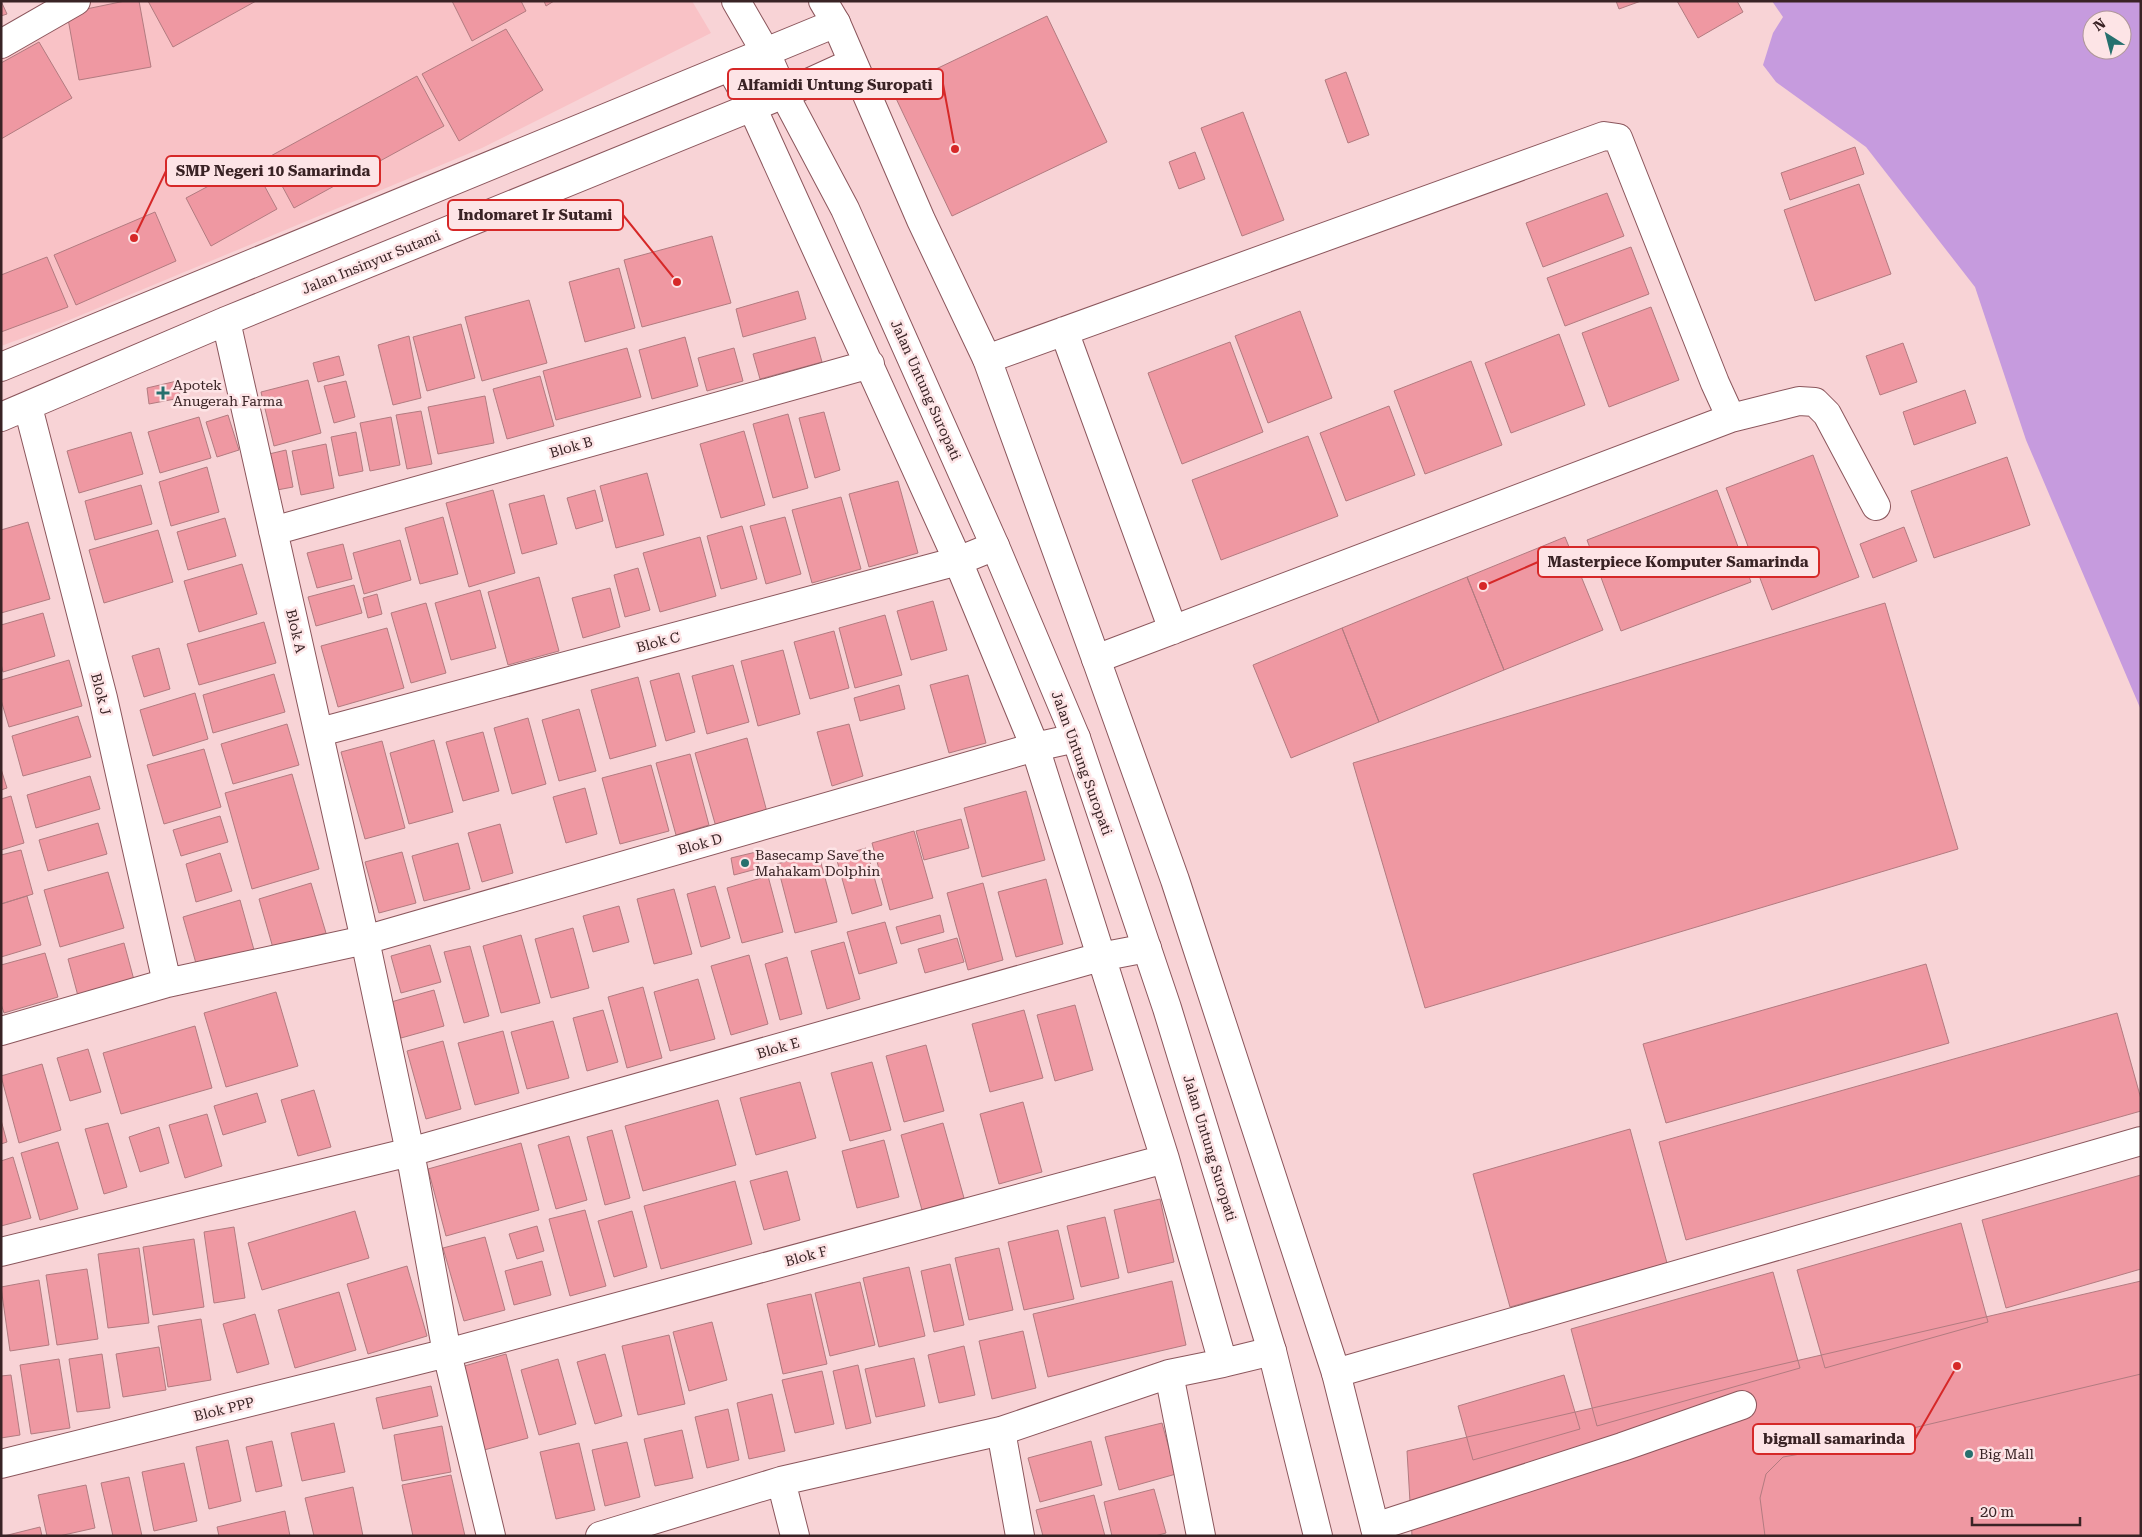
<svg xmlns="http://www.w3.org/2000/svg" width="2142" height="1537" viewBox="0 0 2142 1537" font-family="'Roboto Serif',serif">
  <rect width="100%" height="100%" fill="#f8d3d6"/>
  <path fill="#f9c2c6" d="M88,1h604l19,32 -229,115 -432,180 -49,18v-296z"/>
  <path fill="#c69bde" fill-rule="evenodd" d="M1772,1h369v709l-115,-270 -51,-153 -109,-140 -90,-65 -13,-17 10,-32 10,-16zM2092,20h30v30h-30z"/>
  <path fill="#ef98a2" stroke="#b27b80" d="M1,1l6,13 -6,2z
    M125,1h14l12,66 -72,13 -12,-67z
    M148,1h108l-83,46z
    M452,1h69l5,10 -54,30z
    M544,1h10l-8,5z
    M1616,1h25l-22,8z
    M1677,1h60l6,11 -45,26z
    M1047,16l60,126 -155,74 -60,-126z
    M506,29l37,61 -84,51 -37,-67z
    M39,42l33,56 -71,41v-76z
    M1346,72l23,63 -21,8 -23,-63z
    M417,76l27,50 -150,82 -27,-50z
    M1243,112l41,108 -42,16 -41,-108z
    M1855,147l9,27 -74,26 -9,-27z
    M1195,152l10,27 -26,10 -10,-27z
    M252,163l25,46 -66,37 -25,-48z
    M1859,184l32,90 -76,27 -31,-91z
    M1607,193l17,43 -81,31 -17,-44z
    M155,212l21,49 -100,44 -22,-50z
    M712,236l19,67 -89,24 -18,-67z
    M1631,247l18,47 -84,32 -18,-48z
    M47,257l21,50 -67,25v-57z
    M619,268l16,60 -50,14 -16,-60z
    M798,291l8,28 -63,18 -7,-28z
    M529,300l18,63 -65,18 -17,-64z
    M1651,307l28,73 -70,27 -27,-74z
    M1300,311l32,87 -64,25 -33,-87z
    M461,324l14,54 -48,13 -14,-54z
    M1559,334l26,71 -74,28 -26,-70z
    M409,336l12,62 -28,7 -15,-60z
    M685,337l13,49 -46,13 -13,-49z
    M815,337l7,25 -62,17 -7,-25z
    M1230,342l33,90 -81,32 -34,-91z
    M1903,343l14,39 -37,13 -14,-39z
    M627,348l14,49 -85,23 -13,-49z
    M734,348l9,33 -36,10 -9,-33z
    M339,356l5,19 -26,7 -5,-19z
    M1471,361l31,84 -77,29 -31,-83z
    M540,376l14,50 -47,13 -14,-50z
    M308,380l13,53 -47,13 -13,-54z
    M177,381l3,17 -31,6 -2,-16z
    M346,381l9,36 -21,6 -10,-37z
    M1965,390l11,33 -62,22 -11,-33z
    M485,396l9,47 -56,11 -10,-47z
    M1389,406l26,69 -69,26 -26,-68z
    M421,411l11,53 -25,5 -11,-54z
    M824,412l16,58 -25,8 -16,-60z
    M788,414l20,74 -35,10 -20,-74z
    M228,415l11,35 -22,7 -11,-35z
    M199,417l12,41 -51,15 -12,-41z
    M391,417l9,48 -30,6 -10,-48z
    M744,431l21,74 -44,13 -21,-74z
    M131,432l12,42 -64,19 -12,-42z
    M356,432l7,39 -24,5 -8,-39z
    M1308,436l30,80 -117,44 -29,-80z
    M326,444l8,44 -33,7 -9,-44z
    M286,450l7,37 -16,3 -8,-36z
    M1813,455l46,122 -87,33 -46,-122z
    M2007,457l23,68 -96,33 -23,-67z
    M207,467l12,45 -48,14 -12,-44z
    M647,473l17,62 -48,13 -16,-62z
    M898,481l20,72 -49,14 -20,-73z
    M141,485l11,39 -57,16 -10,-39z
    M493,490l22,83 -46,14 -23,-84z
    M595,490l8,31 -27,8 -9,-31z
    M1717,490l34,92 -130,49 -34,-91z
    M544,495l13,49 -35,10 -13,-50z
    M841,497l20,72 -49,14 -20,-73z
    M443,517l15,57 -38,10 -15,-56z
    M785,517l16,57 -35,10 -16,-58z
    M225,518l11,38 -48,14 -11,-38z
    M28,522l22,77 -49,14v-83z
    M742,526l15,53 -36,10 -14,-53z
    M1904,527l13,34 -44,17 -13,-34z
    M158,530l15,52 -69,21 -15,-53z
    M700,537l16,59 -56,16 -17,-59z
    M1565,537l38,93 -99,40 -37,-93z
    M400,540l11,40 -47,14 -11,-41z
    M343,544l9,35 -35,9 -10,-35z
    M242,564l15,50 -58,18 -15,-51z
    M638,568l12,42 -25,7 -11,-42z
    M539,577l20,74 -51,14 -20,-73z
    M1467,577l37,93 -125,52 -37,-94z
    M354,585l8,28 -46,13 -8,-29z
    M610,588l10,39 -37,11 -11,-40z
    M480,590l16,58 -45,12 -16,-57z
    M377,594l5,20 -14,4 -5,-20z
    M933,601l14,49 -36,10 -14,-49z
    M426,603l20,70 -35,10 -20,-70z
    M1885,603l73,246 -533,159 -72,-245z
    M43,613l12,43 -52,16 -2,-8v-39z
    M885,615l17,60 -47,13 -16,-60z
    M264,622l12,41 -77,22 -12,-41z
    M387,628l17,60 -66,19 -17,-61z
    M1342,628l37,94 -88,36 -38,-93z
    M834,631l15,57 -39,11 -16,-57z
    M159,648l11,41 -26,8 -12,-41z
    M783,650l17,64 -42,12 -17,-65z
    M69,660l13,46 -73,21 -8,-27v-20z
    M733,665l16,57 -42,12 -15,-58z
    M679,673l16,59 -29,9 -16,-60z
    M274,674l11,38 -72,21 -10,-38z
    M968,675l18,68 -37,10 -19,-68z
    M638,677l18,69 -46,13 -19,-69z
    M899,685l6,24 -45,12 -6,-23z
    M195,693l13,46 -55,17 -13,-46z
    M579,709l17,62 -37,10 -17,-61z
    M78,716l13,41 -68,19 -11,-40z
    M528,718l18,66 -34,10 -18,-66z
    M287,724l12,41 -66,19 -12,-40z
    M849,724l14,52 -31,10 -15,-54z
    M483,732l16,59 -36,10 -17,-59z
    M747,738l20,74 -51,15 -21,-74z
    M434,740l19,72 -44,12 -19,-71z
    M382,741l23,87 -40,11 -24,-87z
    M204,749l17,58 -57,17 -17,-59z
    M690,754l19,71 -33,10 -20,-72z
    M651,765l18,66 -49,13 -18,-66z
    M1,769l6,19 -6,2z
    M292,774l27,95 -67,20 -27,-96z
    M90,776l10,33 -64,19 -9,-33z
    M585,788l12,46 -31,9 -13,-46z
    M1026,791l19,69 -63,17 -18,-69z
    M11,796l13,47 -23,7v-51z
    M220,816l8,26 -47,14 -8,-26z
    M961,819l8,29 -45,12 -8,-29z
    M98,823l9,31 -59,17 -9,-31z
    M500,824l13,49 -31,9 -14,-49z
    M914,831l19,67 -43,12 -18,-67z
    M458,843l12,46 -46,12 -12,-45z
    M866,848l16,57 -30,9 -16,-57z
    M21,850l12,44 -32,10v-49z
    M402,852l14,51 -37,10 -14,-51z
    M756,852l4,16 -26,7 -3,-17z
    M818,852l19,70 -42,11 -18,-69z
    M220,853l12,38 -36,11 -10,-38z
    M108,872l16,56 -64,19 -16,-57z
    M768,876l15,56 -41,11 -15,-55z
    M1046,879l17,65 -47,13 -18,-65z
    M311,883l15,50 -53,15 -14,-49z
    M983,883l20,77 -35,10 -21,-77z
    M715,886l15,52 -29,9 -14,-53z
    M674,889l18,65 -38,10 -17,-65z
    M27,896l14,49 -40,12v-53z
    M240,900l14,50 -57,17 -14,-50z
    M619,906l10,36 -36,10 -10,-36z
    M940,915l4,17 -43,12 -5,-17z
    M885,922l12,41 -38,11 -12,-42z
    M573,928l16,60 -38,10 -16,-59z
    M521,935l19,68 -39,10 -18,-67z
    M957,938l7,24 -39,11 -7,-24z
    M844,942l16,57 -33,10 -16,-58z
    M124,943l10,37 -56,16 -10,-37z
    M430,945l11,37 -40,11 -10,-37z
    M470,946l19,70 -25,7 -20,-71z
    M45,953l13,44 -54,16 -3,-9v-39z
    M749,955l19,69 -37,11 -20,-69z
    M787,957l15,57 -22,6 -15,-56z
    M1926,964l23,79 -283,80 -23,-79z
    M698,979l17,60 -45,12 -16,-59z
    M643,987l19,71 -35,10 -19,-71z
    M434,990l10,36 -43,12 -10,-36z
    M276,992l22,74 -72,21 -22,-74z
    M1075,1005l18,65 -38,11 -18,-66z
    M603,1010l15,52 -31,9 -14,-53z
    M1024,1010l19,68 -53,14 -18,-68z
    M2117,1013l24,86v12l-455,129 -27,-98z
    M553,1021l16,57 -42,11 -16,-57z
    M195,1026l17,62 -91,26 -18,-61z
    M503,1031l16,62 -44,12 -17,-62z
    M443,1041l18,68 -35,10 -19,-68z
    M926,1045l18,66 -40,11 -18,-66z
    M88,1049l13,43 -31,9 -13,-43z
    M872,1062l19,68 -41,11 -19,-68z
    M42,1064l19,66 -42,13 -18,-67z
    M800,1082l16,56 -60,17 -16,-57z
    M314,1090l17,57 -33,9 -17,-56z
    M257,1093l9,29 -43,13 -9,-29z
    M718,1100l18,65 -93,26 -18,-65z
    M1023,1102l19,70 -43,12 -19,-70z
    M207,1114l15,52 -37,12 -16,-53z
    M1,1120l6,22 -6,2z
    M108,1123l19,64 -23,7 -19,-65z
    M943,1123l21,75 -42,12 -21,-75z
    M159,1127l10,36 -29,9 -11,-35z
    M1630,1129l37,134 -157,44 -37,-133z
    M612,1130l18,68 -25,7 -18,-68z
    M569,1136l18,64 -31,9 -18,-64z
    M884,1140l15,57 -42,11 -15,-57z
    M58,1142l20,67 -38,11 -19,-67z
    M521,1143l18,67 -93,26 -18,-67z
    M13,1157l18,61 -30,8v-65z
    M787,1171l13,49 -36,10 -14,-49z
    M2141,1175v94l-135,39 -24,-88z
    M735,1181l17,63 -91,25 -17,-63z
    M1160,1199l14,63 -46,11 -14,-63z
    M585,1210l21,76 -36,10 -21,-77z
    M355,1211l14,47 -107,32 -14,-47z
    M632,1211l15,56 -33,10 -16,-56z
    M1105,1217l14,61 -38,9 -14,-61z
    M1961,1223l27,99 -163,46 -28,-98z
    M537,1226l7,25 -27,8 -8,-25z
    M234,1227l11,71 -31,5 -10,-71z
    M1058,1230l16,69 -50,11 -16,-68z
    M485,1237l20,73 -41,11 -21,-73z
    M194,1239l10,68 -51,8 -10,-68z
    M139,1248l10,75 -41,5 -10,-74z
    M999,1248l14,62 -44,10 -14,-62z
    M542,1261l9,34 -37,10 -9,-34z
    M950,1264l14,61 -30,7 -13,-61z
    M407,1266l20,70 -59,18 -21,-70z
    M909,1267l16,69 -46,11 -16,-69z
    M87,1269l11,70 -41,6 -11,-70z
    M1773,1272l27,96 -203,58 -26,-97z
    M39,1280l10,65 -39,6 -9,-64z
    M1172,1281l14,64 -138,32 -15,-63z
    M2141,1281v255h-729l-5,-85z
    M860,1282l15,63 -45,11 -15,-63z
    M339,1292l17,58 -61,18 -17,-58z
    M811,1294l16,70 -44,10 -16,-70z
    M255,1314l14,50 -32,9 -14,-49z
    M201,1319l10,61 -43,7 -10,-61z
    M712,1322l15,58 -38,11 -16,-59z
    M1023,1331l13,57 -44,11 -13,-58z
    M669,1335l16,69 -47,11 -16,-69z
    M964,1346l11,49 -36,8 -11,-48z
    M159,1347l7,43 -43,7 -7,-43z
    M102,1354l8,54 -33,4 -8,-53z
    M506,1354l22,84 -44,12 -23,-83z
    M605,1354l17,62 -27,8 -18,-62z
    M914,1358l11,48 -49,11 -11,-48z
    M59,1359l11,69 -39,6 -11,-69z
    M558,1359l18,65 -37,11 -18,-65z
    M858,1365l13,58 -25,6 -13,-58z
    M822,1371l12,53 -39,9 -13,-53z
    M2141,1374v162h-376l-5,-38 6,-24 17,-17 29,-5z
    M11,1375l9,60 -19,3v-62z
    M1564,1375l16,54 -107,31 -15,-54z
    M431,1386l7,30 -55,13 -7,-31z
    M772,1394l13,57 -36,8 -12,-56z
    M728,1409l11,51 -32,8 -12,-51z
    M334,1423l11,49 -43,9 -11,-48z
    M1162,1423l14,51 -57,16 -14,-53z
    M442,1426l9,46 -49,9 -8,-46z
    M682,1430l11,48 -38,8 -11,-47z
    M228,1440l13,61 -32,8 -13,-62z
    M272,1441l10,45 -26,6 -10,-45z
    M1091,1441l11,44 -62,17 -12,-44z
    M627,1442l13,55 -35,9 -13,-56z
    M579,1443l16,67 -39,9 -16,-67z
    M184,1463l13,58 -43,10 -12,-59z
    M451,1475l14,61h-52l-11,-51z
    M129,1477l13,59h-29l-12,-53z
    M86,1485l9,43 -36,8h-12l-9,-41z
    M353,1487l10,49h-49l-9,-38z
    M1154,1489l12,44 -11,3h-43l-8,-34z
    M1094,1495l11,41h-62l-7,-26z
    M285,1511l5,25h-71l-2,-9z
    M40,1527l2,9h-38z"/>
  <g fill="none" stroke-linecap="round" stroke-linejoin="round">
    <defs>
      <path id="minor" d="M1,44l75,-43
        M226,321l139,619 45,212 37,201 44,183
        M1064,331l109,299
        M987,359l617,-223 14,2 97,245 16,35
        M1,367l835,-344
        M28,407l75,291 64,285
        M1,417l225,-96 558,-227 68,-31
        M273,531l597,-167
        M1096,659l635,-241 68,-17 16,1 12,12 49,92
        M320,732l638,-171 37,-15
        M1,1031l166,-48 198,-43 670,-193 41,-9
        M1,1252l409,-100 690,-195 47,-9
        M1223,1363l49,-12
        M1336,1373l805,-232
        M1169,1374l32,162
        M1001,1431l19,105
        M1,1464l446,-111 718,-194
        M781,1481l14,55
        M1375,1527l247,-80 120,-42
        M600,1536l181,-55 220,-50 168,-57 54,-11 -58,-204 -130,-412 -77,-186 -206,-454 -22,-40"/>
      <path id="major" d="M736,1l30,52 18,41 61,115 150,337 81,192 91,270 105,343 46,185
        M823,1l13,22 85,197 66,139 109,300 79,221 161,493 41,163"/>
    </defs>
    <use href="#minor" stroke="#8b565c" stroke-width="30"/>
    <use href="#major" stroke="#8b565c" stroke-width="30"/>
    <use href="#minor" stroke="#fff" stroke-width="28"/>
    <use href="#major" stroke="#fff" stroke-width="28"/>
  </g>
  <g fill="#26706e" stroke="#fde4e6" stroke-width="2">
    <path d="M160.5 385.5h5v5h5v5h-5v5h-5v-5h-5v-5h5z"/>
    <circle cx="745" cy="863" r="5"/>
    <circle cx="1969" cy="1454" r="5"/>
  </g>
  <g text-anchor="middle" stroke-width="5" stroke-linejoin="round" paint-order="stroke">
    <g font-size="14" fill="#392325" stroke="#fde4e6">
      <text transform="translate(371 262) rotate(-22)" y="5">Jalan Insinyur Sutami</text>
      <text transform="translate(926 390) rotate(66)" y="5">Jalan Untung Suropati</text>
      <text transform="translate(571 447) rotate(-16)" y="5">Blok B</text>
      <text transform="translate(296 631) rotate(77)" y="5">Blok A</text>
      <text transform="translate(658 642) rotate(-15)" y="5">Blok C</text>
      <text transform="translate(101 694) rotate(76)" y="5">Blok J</text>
      <text transform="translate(1082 763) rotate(70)" y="5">Jalan Untung Suropati</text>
      <text transform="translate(700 844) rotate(-16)" y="5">Blok D</text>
      <text transform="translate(778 1048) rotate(-16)" y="5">Blok E</text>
      <text transform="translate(1210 1148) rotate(73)" y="5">Jalan Untung Suropati</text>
      <text transform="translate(806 1256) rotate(-15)" y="5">Blok F</text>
      <text transform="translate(224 1409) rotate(-14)" y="5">Blok PPP</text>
    </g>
    <g font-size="14" fill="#392325" stroke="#fde4e6" text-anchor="start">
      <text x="173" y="390">Apotek<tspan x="173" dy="16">Anugerah Farma</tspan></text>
      <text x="755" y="860">Basecamp Save the<tspan x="755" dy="16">Mahakam Dolphin</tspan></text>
      <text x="1979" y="1459">Big Mall</text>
    </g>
  </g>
  <path fill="none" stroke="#d62828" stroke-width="2" d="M955 149L943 84M134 238L166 171M677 282L623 215M1483 586L1538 562M1957 1366L1915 1439"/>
  <g fill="#d62828" stroke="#fde4e6" stroke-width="2">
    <circle cx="955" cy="149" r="5"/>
    <circle cx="134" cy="238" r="5"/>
    <circle cx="677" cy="282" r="5"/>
    <circle cx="1483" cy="586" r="5"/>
    <circle cx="1957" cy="1366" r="5"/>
  </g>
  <g fill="#fde4e6" stroke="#d62828" stroke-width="2">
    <rect x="728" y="69" width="215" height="30" rx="5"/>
    <rect x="166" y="156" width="214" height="30" rx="5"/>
    <rect x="448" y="200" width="175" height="30" rx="5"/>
    <rect x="1538" y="547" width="281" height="30" rx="5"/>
    <rect x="1753" y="1424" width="162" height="30" rx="5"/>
  </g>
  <g font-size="15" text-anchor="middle" font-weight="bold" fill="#392325">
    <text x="835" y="90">Alfamidi Untung Suropati</text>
    <text x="273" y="176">SMP Negeri 10 Samarinda</text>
    <text x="535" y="220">Indomaret Ir Sutami</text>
    <text x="1678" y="567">Masterpiece Komputer Samarinda</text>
    <text x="1834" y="1444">bigmall samarinda</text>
  </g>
  <rect width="2142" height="1537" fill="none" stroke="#392325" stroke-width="5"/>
  <g transform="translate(2107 35) rotate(324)"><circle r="24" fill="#fde4e6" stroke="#af9799"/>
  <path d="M0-4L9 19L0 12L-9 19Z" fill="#26706e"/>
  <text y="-8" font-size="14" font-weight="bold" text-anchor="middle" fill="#392325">N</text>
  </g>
  <path d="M1972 1517v8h108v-8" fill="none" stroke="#392325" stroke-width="2.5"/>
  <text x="1980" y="1517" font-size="15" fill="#392325" stroke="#fde4e6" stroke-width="4" paint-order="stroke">20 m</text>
</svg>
